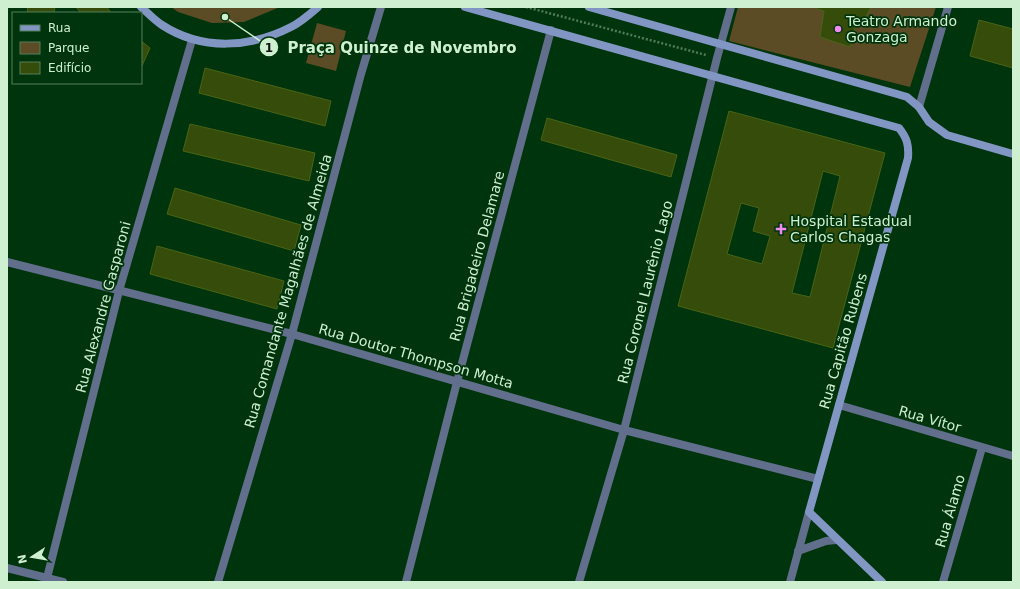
<svg xmlns="http://www.w3.org/2000/svg" width="1020" height="589" viewBox="0 0 1020 589" font-family="'DejaVu Sans',sans-serif">
  <rect width="100%" height="100%" fill="#00340c"/>
  <path fill="#5c4c26" d="M171,7h109l-36,15 -32,1 -34,-11z
    M738,7h198l-26,80 -181,-46z
    M317,23l29,8 -10,40 -30,-8z"/>
  <path fill="#364c0a" stroke="#496417" fill-rule="evenodd" d="M28,7h27l-1,6h-27z
    M76,7h31l4,6h-30z
    M817,7h54l-7,14 -7,-1 -7,27 -30,-10 4,-26 -7,-2z
    M979,20l34,9v39l-43,-12z
    M141,41l9,7 -9,20z
    M205,68l126,33 -6,25 -126,-33z
    M729,111l156,42 -52,195 -155,-42zM823,171l17,5 -30,121 -18,-4zM741,203l18,5 -6,23 17,5 -8,28 -35,-10z
    M547,118l130,37 -6,22 -130,-37z
    M190,124l125,29 -6,28 -126,-30z
    M175,188l126,37 -7,26 -127,-37z
    M157,246l127,35 -7,28 -127,-35z"/>
  <g fill="none" stroke-linecap="round" stroke-linejoin="round">
    <path stroke="#507c58" stroke-width="2.5" stroke-dasharray="2 2" stroke-linecap="butt" d="M526,7l180,48"/>
    <path stroke="#626f8c" stroke-width="8" d="M919,107l29,-100
      M7,262l285,72 332,96 194,49
      M839,405l174,51
      M798,551l28,-10 10,-1
      M7,568l56,14
      M46,582l73,-291 73,-251
      M218,582l74,-248 69,-260 20,-67
      M406,582l51,-200 94,-352
      M579,582l45,-152 93,-372 14,-51
      M790,582l19,-70
      M943,582l39,-134"/>
    <path stroke="#8296c4" stroke-width="8" d="M141,7c7,6 13,13 21,18 40,26 88,23 129,2 10,-5 19,-13 27,-20
      M465,7l434,121c8,10 10,17 9,30l-99,354 73,70
      M589,7l308,87 10,3 12,10 10,15 18,13 66,19"/>
  </g>
  <g fill="#f28af2" stroke="#00340c" stroke-width="1.5">
    <circle cx="838" cy="29" r="4"/>
    <path d="M779 223h4v4h4v4h-4v4h-4v-4h-4v-4h4z"/>
  </g>
  <g text-anchor="middle" stroke-width="3.5" stroke-linejoin="round" paint-order="stroke">
    <g font-size="14" fill="#ceefd0" stroke="#00340c" text-anchor="start">
      <text x="846" y="26">Teatro Armando<tspan x="846" dy="16">Gonzaga</tspan></text>
      <text x="790" y="226">Hospital Estadual<tspan x="790" dy="16">Carlos Chagas</tspan></text>
    </g>
    <g font-size="14" fill="#ceefd0" stroke="#00340c">
      <text transform="translate(477 256) rotate(-75)" y="5">Rua Brigadeiro Delamare</text>
      <text transform="translate(288 291) rotate(-74)" y="5">Rua Comandante Magalhães de Almeida</text>
      <text transform="translate(645 292) rotate(-76)" y="5">Rua Coronel Laurênio Lago</text>
      <text transform="translate(103 307) rotate(-75)" y="5">Rua Alexandre Gasparoni</text>
      <text transform="translate(843 341) rotate(-74)" y="5">Rua Capitão Rubens</text>
      <text transform="translate(416 356) rotate(16)" y="5">Rua Doutor Thompson Motta</text>
      <text transform="translate(930 419) rotate(16)" y="5">Rua Vítor</text>
      <text transform="translate(950 511) rotate(-74)" y="5">Rua Álamo</text>
    </g>
  </g>
  <path fill="none" stroke="#ceefd0" stroke-width="1.5" d="M225 17L269 47"/>
  <g fill="#ceefd0" stroke="#00340c" stroke-width="1.5">
    <circle cx="225" cy="17" r="4"/>
    <circle cx="269" cy="47" r="10"/>
  </g>
  <g font-size="12" text-anchor="middle" font-weight="bold" fill="#111">
    <text x="269" y="52">1</text>
  </g>
  <g font-size="15" text-anchor="middle" font-weight="bold" fill="#ceefd0" stroke="#00340c" stroke-width="3.5" stroke-linejoin="round" paint-order="stroke">
    <text x="402" y="53">Praça Quinze de Novembro</text>
  </g>
  <rect width="1020" height="589" fill="none" stroke="#ceefd0" stroke-width="16"/>
  <rect x="12" y="12" width="130" height="72" fill="#00340c" stroke="#527f5a"/>
  <rect x="20" y="25" width="20" height="6" fill="#8296c4" stroke="#527f5a"/>
  <text x="48" y="32" font-size="12" fill="#ceefd0">Rua</text>
  <rect x="20" y="42" width="20" height="12" fill="#5c4c26" stroke="#527f5a"/>
  <text x="48" y="52" font-size="12" fill="#ceefd0">Parque</text>
  <rect x="20" y="62" width="20" height="12" fill="#364c0a" stroke="#527f5a"/>
  <text x="48" y="72" font-size="12" fill="#ceefd0">Edifício</text>
  <g transform="translate(32 557) rotate(258)" stroke="#00340c" stroke-width="3" paint-order="stroke">
  <path d="M0-3L7 15L0 10L-7 15Z" fill="#ceefd0"/>
  <text y="-6" font-size="11" font-weight="bold" text-anchor="middle" fill="#ceefd0">N</text>
  </g>
</svg>
